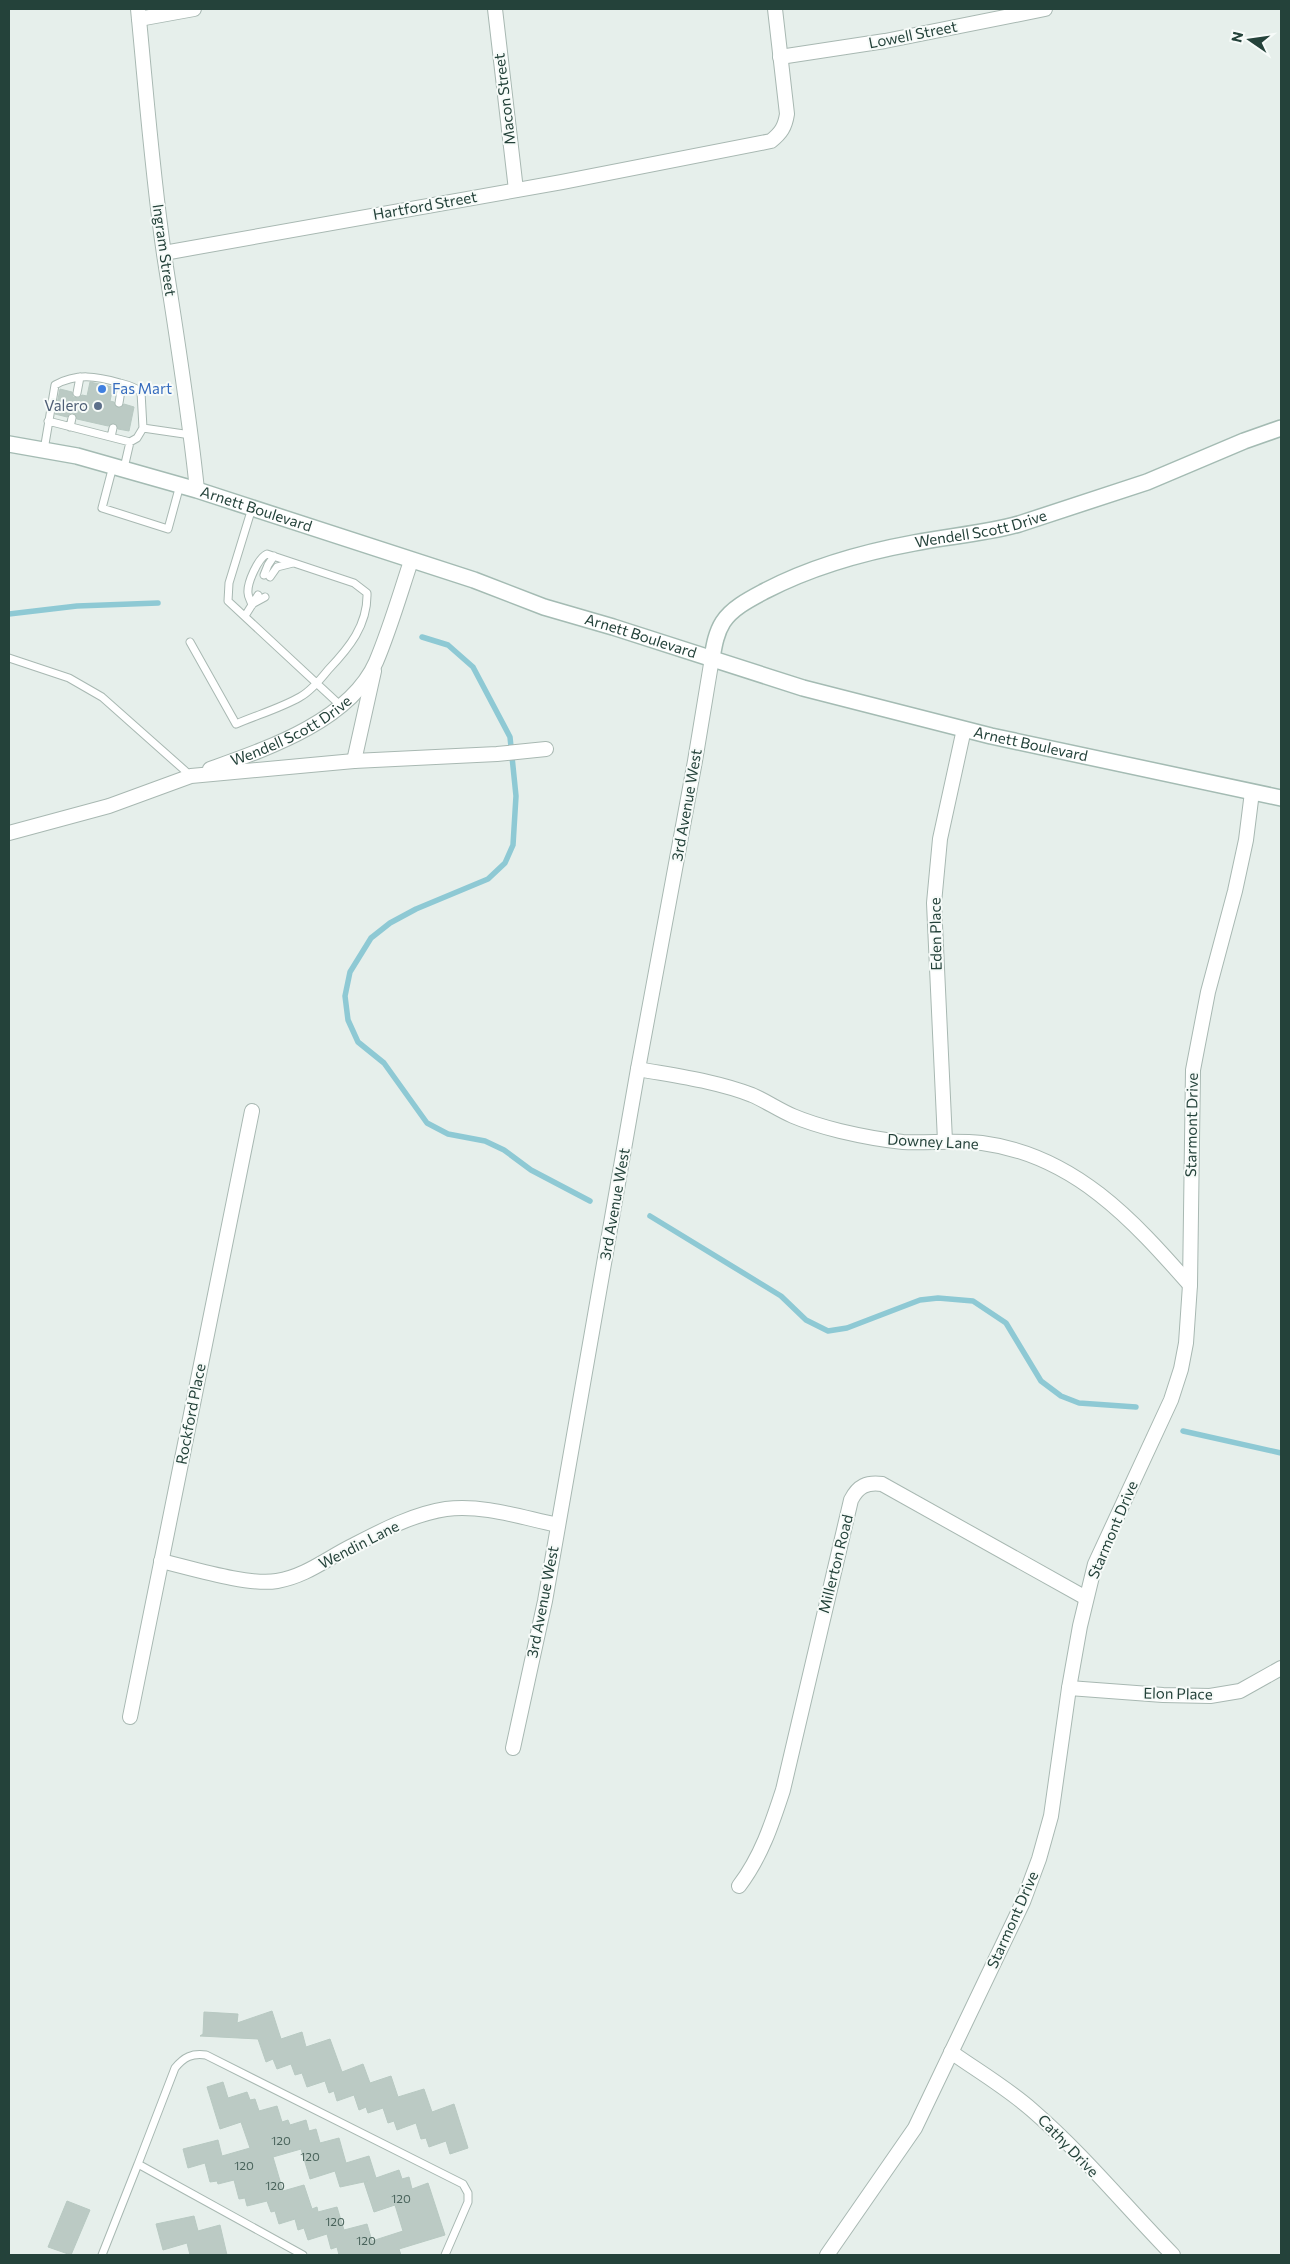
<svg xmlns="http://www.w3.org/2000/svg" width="1290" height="2264" viewBox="0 0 1290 2264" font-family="Commissioner,sans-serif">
  <rect width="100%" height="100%" fill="#e6efeb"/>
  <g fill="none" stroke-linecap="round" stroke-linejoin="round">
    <path stroke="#8ec9d4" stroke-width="5.5" d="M9,614l68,-8 81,-3
      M422,637l26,8 25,22 37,70 6,59 -3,49 -8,18 -17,16 -72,30 -26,14 -19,15 -21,34 -5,24 3,24 10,22 26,21 43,60 21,11 37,7 19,9 27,20 59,31
      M650,1216l131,80 25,24 22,11 19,-3 73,-28 18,-2 35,3 33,22 35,58 20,15 18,7 57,4
      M1183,1431l98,22"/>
  </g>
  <path fill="#bbcac4" stroke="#b8c9c2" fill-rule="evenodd" d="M90,382l23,5 -3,14 4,1 2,5 5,1 3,-4 10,3 -5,24 -11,-2 -3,-6 -7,3 -31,-7 -3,-6h-4l-3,4 -12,-3 5,-25 12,3 1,5 5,1 4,-3 5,1z
    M272,2011l9,28 21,-7 4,15 24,-8 12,33 21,-8 7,19 21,-7 7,21 26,-8 8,23 22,-8 14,44 -18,6 -4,-13 -17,6 -3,-9 -5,1 -5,-16 -19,7 -3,-9 -6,2 -5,-15 -15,5 -2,-6 -7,3 -5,-15 -17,6 -3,-10 -5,2 -4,-12 -18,6 -5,-14 -7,2 -4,-11 -14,5 -4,-10 -7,3 -8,-23 -58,-3 3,-2 1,-22 34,2 -1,9z
    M223,2082l5,16 19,-6 3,8 5,-1 4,12 18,-5 5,16 6,-2 2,5 16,-5 3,11 7,-2 4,14 19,-5 7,25 23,-7 7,22 23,-8 3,9 7,-2 3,12 16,-6 17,52 -46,14 2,6h-62l-2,-8 -6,2 -4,-15 -19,6 -4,-12 -6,2 -3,-11 -16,5 -4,-13 -4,1 -4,-11 -20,5 -2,-8 -6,1 -5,-19 -16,4 -1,-3 -7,1 -5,-19 -17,5 -5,-19 35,-9 4,16 28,-8 -9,-26 -21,7 -13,-42zM301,2149l9,30 25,-8 5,16 28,-6 -4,1 10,30 21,-7 8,26 -31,10 -5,-17 -23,6 -7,-23 -19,5 -1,-5 -5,2 -8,-24 -21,6 -10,-34z
    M67,2201l23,9 -19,45 -23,-8z
    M194,2216l4,15 22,-6 7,30h-37l-3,-12 -24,7 -7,-26z"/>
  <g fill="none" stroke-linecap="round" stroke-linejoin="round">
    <defs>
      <path id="lane" d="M77,393l3,-16
        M119,403l3,-19
        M48,421l82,21 -6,26
        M70,427l2,-9
        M111,437l2,-9
        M130,442l7,-4 6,-10
        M44,450l11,-65c22,-12 41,-9 65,-2 8,2 15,4 21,9l2,36 48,7
        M113,466l-11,42 66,21 12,-44
        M252,508l-23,75 -1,18 112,104
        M264,575l4,-10 6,-9
        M270,577l7,-10 16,-4
        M254,603l11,-6
        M245,616l13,-21
        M190,642l46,82c21,-9 45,-16 64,-27 11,-6 20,-17 28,-27 21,-22 40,-45 39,-77l-13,-10 -87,-29c-9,4 -20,29 -19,39 0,4 3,8 4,12
        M9,658l60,20 33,19 89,79
        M102,2255l36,-91
        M303,2255l-165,-91 37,-96c9,-11 17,-15 31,-13l257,129 5,9v9l-23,53"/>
      <g id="street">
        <path d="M138,9c8,81 14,163 26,245 12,78 25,157 33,236"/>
        <path d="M495,9l21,181"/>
        <path d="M139,19l55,-10"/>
        <path d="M780,57l105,-16 160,-32"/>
        <path d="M164,253l398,-71 209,-41c10,-8 14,-14 16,-27l-12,-105"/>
        <path d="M354,761l20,-90"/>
        <path id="s1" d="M210,769c56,-20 140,-48 166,-107 14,-33 24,-68 35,-101"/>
        <path d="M9,833l100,-27 82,-30 163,-15 143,-7 49,-5"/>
        <path d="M638,1069c38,7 78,12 114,26 14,6 27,15 41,21 14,6 31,11 47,15 21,5 41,9 63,11 26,1 53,-2 79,1 92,12 151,77 208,142"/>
        <path d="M945,1141l-11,-238 6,-64 24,-110"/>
        <path d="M161,1561c30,7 87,25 116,20 29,-5 49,-22 75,-35 29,-15 61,-32 94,-37 37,-5 77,9 112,16"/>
        <path d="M1069,1688l94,7 47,1 30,-5 41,-23"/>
        <path d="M130,1717l122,-606"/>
        <path d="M513,1748l32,-147 93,-532 57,-308 17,-103"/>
        <path d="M739,1886c22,-29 33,-62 44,-96l68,-290c7,-14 16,-18 31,-16l204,114"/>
        <path d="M951,2052c27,19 56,36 81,58 51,44 94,97 141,145"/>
        <path d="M827,2255l88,-127 108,-226 16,-43 12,-43 18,-128 11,-62 15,-62 76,-164 10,-31 5,-26 4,-58 3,-215 15,-78 27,-101 11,-51 6,-48"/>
      </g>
      <g id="secondary">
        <path id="s2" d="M9,444l68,12 120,34 277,90 70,27 69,20 190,61 188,48 290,62"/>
        <path id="s3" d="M712,658c2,-12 4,-25 11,-36 9,-14 27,-23 42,-31 44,-23 100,-39 149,-48 35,-7 70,-9 105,-19l128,-42 97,-41 37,-13"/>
      </g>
    </defs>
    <use href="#lane" stroke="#a8b8b2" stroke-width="9"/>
    <use href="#street" stroke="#a8b8b2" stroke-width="16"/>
    <use href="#secondary" stroke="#a4bbb3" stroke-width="18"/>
    <use href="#lane" stroke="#fff" stroke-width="7"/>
    <use href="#street" stroke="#fff" stroke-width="14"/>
    <use href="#secondary" stroke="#fff" stroke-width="15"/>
  </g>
  <circle fill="#3f7fe0" stroke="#f7fbf9" stroke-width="2" cx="102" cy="389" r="5"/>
  <circle fill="#5c6f8a" stroke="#f7fbf9" stroke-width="2" cx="98" cy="406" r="5"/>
  <g text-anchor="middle" stroke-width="4" stroke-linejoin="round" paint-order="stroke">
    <g font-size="12" fill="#4a645c">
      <text x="281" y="2145">120</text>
      <text x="310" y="2161">120</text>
      <text x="244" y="2170">120</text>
      <text x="275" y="2190">120</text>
      <text x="401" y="2203">120</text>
      <text x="335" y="2226">120</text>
      <text x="366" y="2245">120</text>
    </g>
    <g font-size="15" fill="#24423a" stroke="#f7fbf9">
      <text transform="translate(913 35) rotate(-11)" y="5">Lowell Street</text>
      <text transform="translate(505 99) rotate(-97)" y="5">Macon Street</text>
      <text transform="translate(425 206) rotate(-10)" y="5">Hartford Street</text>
      <text transform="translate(164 250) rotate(82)" y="5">Ingram Street</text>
      <text dy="5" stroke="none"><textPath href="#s2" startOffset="256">Arnett Boulevard</textPath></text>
      <text dy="5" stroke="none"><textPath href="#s3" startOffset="316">Wendell Scott Drive</textPath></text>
      <text dy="5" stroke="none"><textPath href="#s2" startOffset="661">Arnett Boulevard</textPath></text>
      <text dy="5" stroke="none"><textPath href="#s1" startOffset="90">Wendell Scott Drive</textPath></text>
      <text dy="5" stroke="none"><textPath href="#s2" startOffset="1066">Arnett Boulevard</textPath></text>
      <text transform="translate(687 805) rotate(-80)" y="5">3rd Avenue West</text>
      <text transform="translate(936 934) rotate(-91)" y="5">Eden Place</text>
      <text transform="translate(1192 1125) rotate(-89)" y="5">Starmont Drive</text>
      <text transform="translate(933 1142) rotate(3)" y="5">Downey Lane</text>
      <text transform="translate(615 1204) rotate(-80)" y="5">3rd Avenue West</text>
      <text transform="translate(191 1414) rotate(-79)" y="5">Rockford Place</text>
      <text transform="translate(1113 1530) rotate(-67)" y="5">Starmont Drive</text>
      <text transform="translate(359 1545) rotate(-27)" y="5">Wendin Lane</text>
      <text transform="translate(836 1564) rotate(-76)" y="5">Millerton Road</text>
      <text transform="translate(543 1602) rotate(-79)" y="5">3rd Avenue West</text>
      <text transform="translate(1178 1694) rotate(1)" y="5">Elon Place</text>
      <text transform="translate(1013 1920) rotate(-66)" y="5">Starmont Drive</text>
      <text transform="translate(1068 2146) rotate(46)" y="5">Cathy Drive</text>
    </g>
    <g font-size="15" fill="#366cbe" stroke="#f7fbf9" text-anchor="start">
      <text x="112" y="394">Fas Mart</text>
    </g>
    <g font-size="15" fill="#4e5e75" stroke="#f7fbf9" text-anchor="end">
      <text x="88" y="411">Valero</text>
    </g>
  </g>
  <rect width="1290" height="2264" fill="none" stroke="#24423a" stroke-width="20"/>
  <g transform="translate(1250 40) rotate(283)" stroke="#f7fbf9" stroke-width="4" paint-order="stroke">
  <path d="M0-4L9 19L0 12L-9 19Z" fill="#24423a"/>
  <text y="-8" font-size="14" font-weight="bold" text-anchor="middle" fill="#24423a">N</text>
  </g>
</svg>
